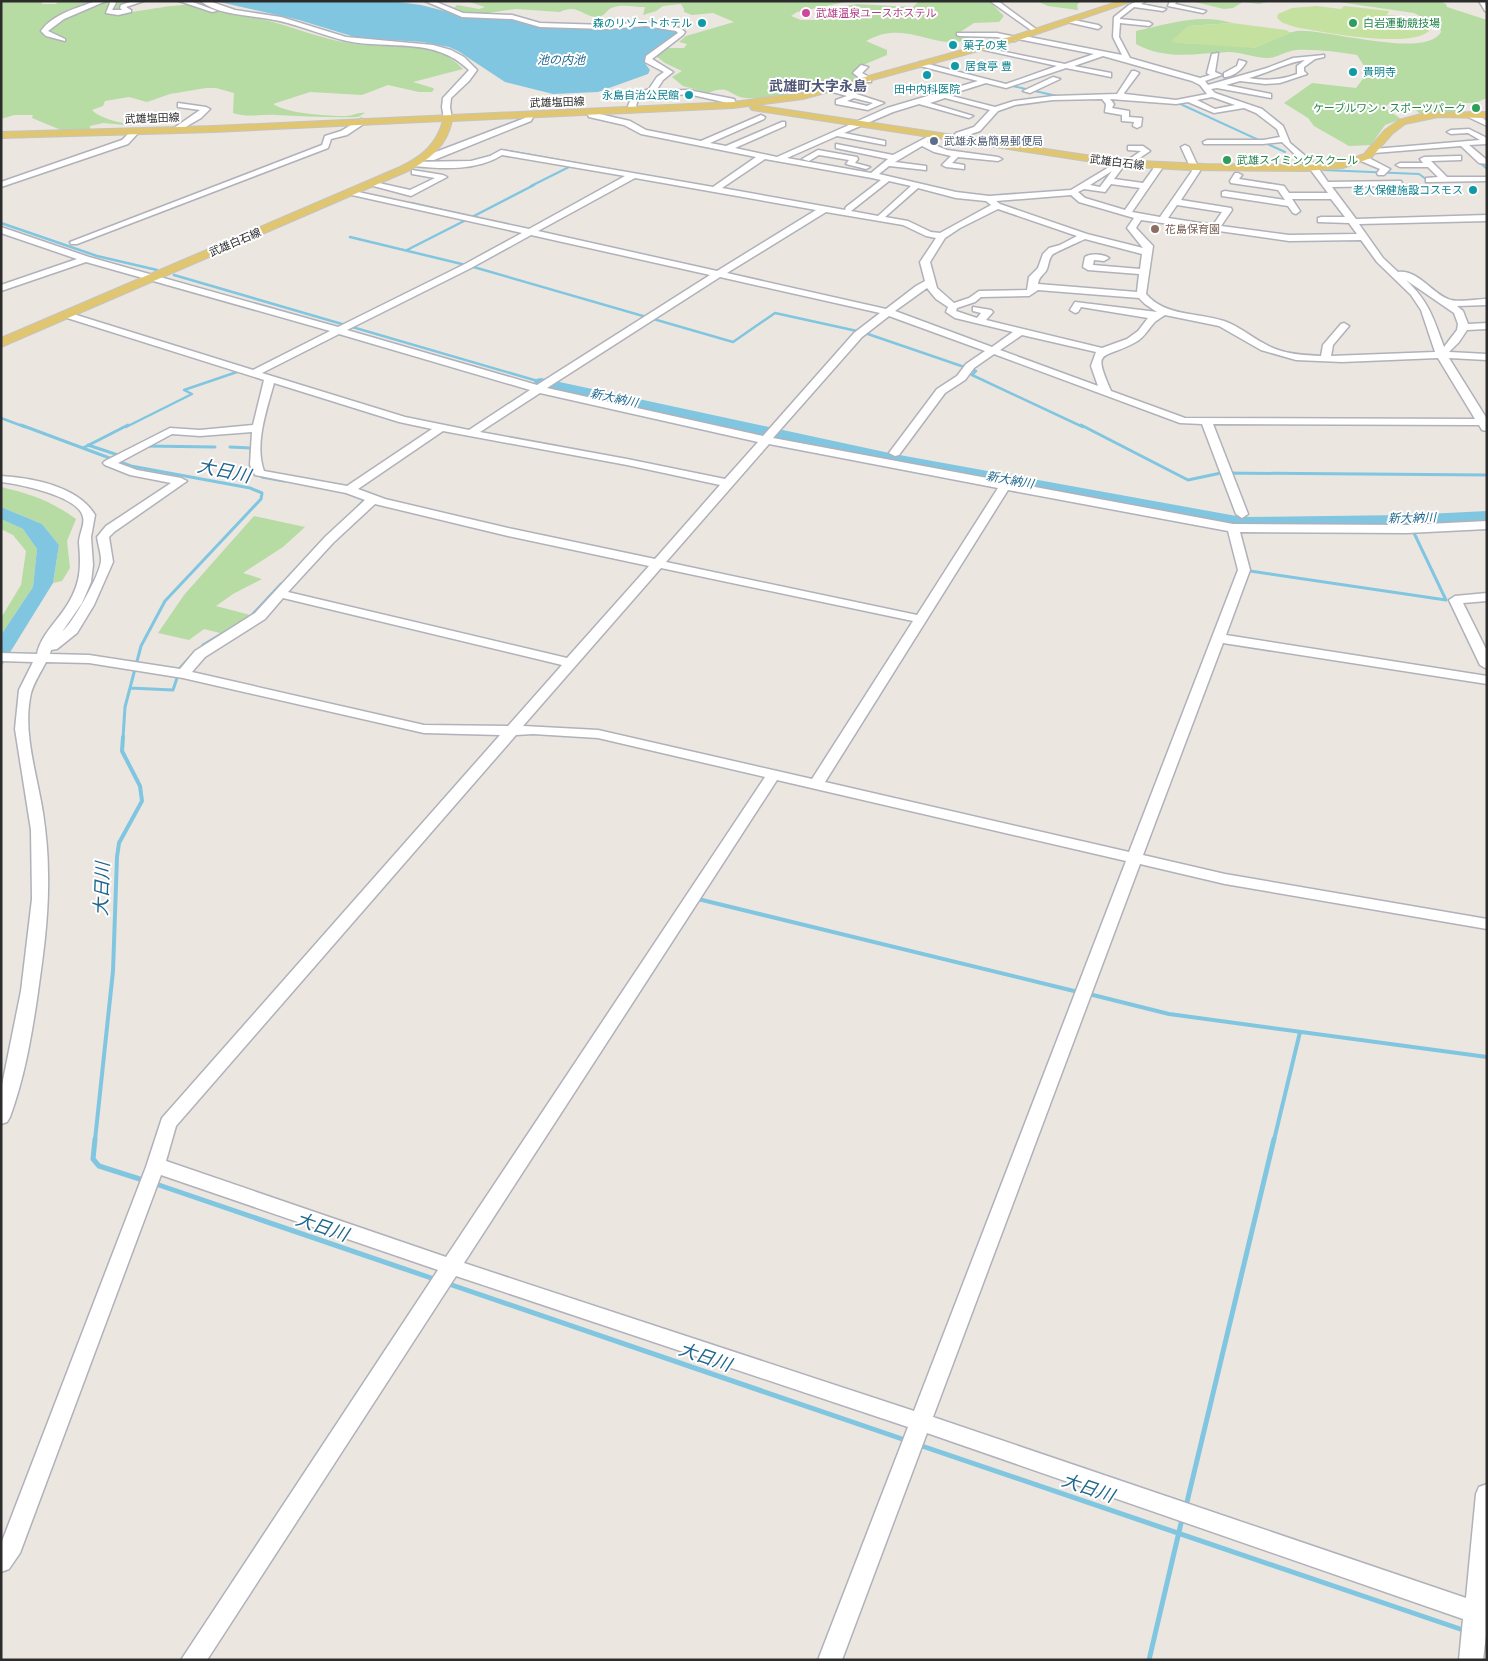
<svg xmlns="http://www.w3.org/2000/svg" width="1488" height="1661" viewBox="0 0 1488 1661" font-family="'Nunito Sans','Noto Sans JP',sans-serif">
  <rect width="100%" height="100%" fill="#ebe6e0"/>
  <path fill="#b6dba3" d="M1,1h41v3h14l2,-3h76l-2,3 -9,4 1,4h7c18,-2 60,-12 74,-4 20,5 40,8 60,12 29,7 56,19 85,23 37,5 85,-5 113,26l-50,13 20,6 1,1 -2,3h-13l-31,-7 -26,10 -52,-3 -37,12c15,10 55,12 73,12 7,0 12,-4 19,-3l-7,4c-28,1 -55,-1 -82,-2 -15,-1 -28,3 -43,-2l1,-20 -18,-5h-10l-36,6 -23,8 -18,-5 -24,4 -2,5 -11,4c6,7 28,14 38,13 7,-1 12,-5 19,-4l-4,5 -20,1 -22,-2 -13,3v5l-29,-1 -29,-12 1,-3h-19l-13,4z
    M466,1h384l-53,11 -6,4 10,4h16l20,-12 19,-4 57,3 6,-6h70l15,15 -5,6 -25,1 -14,9 10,6c-32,16 -63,-21 -104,3l21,9v5l-24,10 -11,8 6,6 -1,1c-32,11 -77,20 -110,18 -18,-1 -17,-15 -39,-5l-25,-7 -11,-9 10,-6 -17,-8 -9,-7 12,-8h16l3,-4 -8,-2 7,-6 48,-14 -21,-9 -21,2 -8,-3v-3l-3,-5 -18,2 -7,5 -13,4 2,-8c-9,0 -22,-3 -31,0 -8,2 -8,9 -16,10 -16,0 -20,-14 -38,-5l-44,-3 -43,6 -7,-1 -13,-5 4,-4 22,4 6,-2z
    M1019,1h62l-4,4 1,5 -30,-4 -9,-4z
    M1271,1l-12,3 -16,-2 -10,6 -9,1 -29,-7z
    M1332,1h107l7,3 1,3 40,13v78l-12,5h-12l1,5 -5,4 -40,1c-9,-10 -24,-19 -34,-5l16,11 -16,6 -14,20 -22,1 -35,-20 -6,-8 -24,-15 28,-20 44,5 12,-16 -11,-17c-20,-3 -40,-6 -61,-5 -10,1 -19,8 -29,8 -13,0 -25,-6 -38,-6 -33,1 -62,9 -93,-8v-13c32,-7 64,-18 96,-8l-44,3 66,22c12,-5 32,-16 43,-17 27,-3 128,29 144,1l-1,-4 -5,-4 -21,-11z
    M1,487c30,7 50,14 75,32l-9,22 3,27 -8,13 -9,2 6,-38 -17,-21 -41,-17z
    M254,516l51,11 -22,20 -40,26 19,6 -29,15 -17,12 34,9 -30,18 -16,-4 -15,11 -31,-7 26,-38z
    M1,519l22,10 14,20 -4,38 -32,48v-17l20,-33 5,-34 -13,-16 -12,-6z"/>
  <path fill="#c5e1a0" d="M1317,6l24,3 3,-3 45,5 -2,4c12,1 38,2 42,16 -19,18 -108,1 -134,-4l-12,-4 -6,-5 1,-4 14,-6z
    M1232,23l54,7 5,3 -37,15 -78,-5 -5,-2 17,-15z"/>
  <path fill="#80c6e0" d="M215,1h176l30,4 43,11 43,1 32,9 109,-1 29,5 2,3 -34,25 -1,4 6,8 -2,4 -50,18 -45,2 -48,-12 -47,-31 -9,-4 -27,-5 -64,-4 -59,-18z
    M1,507l41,17 17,21 -6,38 -52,84v-32l32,-48 4,-38 -14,-20 -22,-10z"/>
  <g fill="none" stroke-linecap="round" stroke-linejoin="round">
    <path stroke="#80c6e0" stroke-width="2" d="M1008,85l49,11
      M1176,102l109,50
      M503,150l107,19
      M1477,160l10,9
      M1323,170l96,4 11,8
      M531,186l40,-20"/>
    <path stroke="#80c6e0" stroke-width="2.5" d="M411,203l61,14 62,-32
      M1,223l96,33 60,14
      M350,237l120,29 263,76 42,-29 82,18
      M407,250l59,-30
      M174,275l367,107
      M865,333l111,38 -4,4 111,52
      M1,418l24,9
      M126,427l66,-33 -8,-4 53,-18"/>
    <path stroke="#80c6e0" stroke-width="3" d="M21,425l110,41 119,22 12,5 -1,6 -96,102 -24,45 -16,61 -2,31
      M1081,425l107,55 33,-7 266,2
      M88,445l30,10
      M144,446l71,1
      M230,447l21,1v7
      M83,448l45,-23
      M262,477l22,4
      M354,511l12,-13
      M1250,571l196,29 -32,-67
      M252,615l29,-31
      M203,645l37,-22
      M180,668l13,-14
      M130,688l43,2 4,-12"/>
    <path stroke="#80c6e0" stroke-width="4" d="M698,899l376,92
      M1089,994l80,20 318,43
      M95,1140l18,-169 4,-114 2,-14 23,-42 -2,-15 -18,-35 1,-14
      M1274,1140l26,-108"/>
    <path stroke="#80c6e0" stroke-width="5" d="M95,1139l-2,20 6,7 47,15
      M153,1183l284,97
      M446,1283l462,158
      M919,1445l547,186
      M1187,1502l87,-363
      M1149,1660l33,-141"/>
    <path fill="#80c6e0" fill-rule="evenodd" d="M541,378l353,76 348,63 164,-2 81,-4v10l-81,4 -164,2 -348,-63 -358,-79 -2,-3 2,-3z"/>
    <defs>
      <path id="minor" d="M96,1h10l-42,18 -16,12 17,8v2l-19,-5 -5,-5c12,-17 36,-23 55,-30z
        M108,1h7l1,2 -4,7h10l-2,-2 1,-3 12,-4h11l-18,6 5,3v2l-13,3 -12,-2 4,-10z
        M179,1h11l27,10 -5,1z
        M200,1h9l26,9 46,7 65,20 87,8 18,5 13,7 13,13 -8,11 -18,17 -1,9 2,12 -4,2 -4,-2 -2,-12 1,-9 26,-28c-35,-34 -79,-20 -122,-29 -27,-6 -51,-18 -78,-22 -22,-4 -50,-4 -69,-18z
        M425,1h9l29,12 49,2 28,8 66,2 40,-3 34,6 5,4 -2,3 -31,24 21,13 -10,8 -7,11 32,-1 46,9 3,6 -4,2 -5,-4 -40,-9 -22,2 -16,-2 -12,5 -2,7 2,4 -7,2 -3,-6 4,-10 17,-7 8,-12 7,-5 -19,-10 1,-6 32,-23 -2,-2 -30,-5 -40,3 -66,-2 -28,-8 -50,-2z
        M990,1h8l42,31 -5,1z
        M1137,1h9l-5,3 25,5 -3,2 -29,-4 -14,11v1l29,3 3,2 -3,2 -29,-3 -1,14 11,21 70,20 10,-3 -3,-2 5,-19 6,-1 -3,19 7,3 -17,6 3,4 59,-17 26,-10 31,-3v2l-9,2 -11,8v4l3,3 -27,9 -15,1 -25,-3 -14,4 45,9v4l-54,-10 -6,1 4,4 47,16 21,17 7,17 26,22 12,17 73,-1 1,2 -4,3 -66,1 24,32 131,-4v6l-128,3 24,34 15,14c19,-3 34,21 50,27 8,4 29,0 39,0v6l-30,1 6,5 5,13 19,-1v6l-20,1 -8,12 -10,10 38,2v6l-38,-2 38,61v12l-5,-1 -3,-5 -266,-1 35,90 -6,4 -6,-4 -34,-90 -22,-1 -186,-69 -20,14 -9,12 -20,13 -46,62 -4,1 -6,-3 48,-64 20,-13 9,-12 19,-13 -96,-35 -27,21 -89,101 460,86 174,1 80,-4v8l-80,4 -167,-1 10,38 -24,65 261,41v8l-264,-41 -80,212 82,19 262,45v10l-262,-45 -85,-20 -207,553 533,181 10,-104 3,-7 8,-3v143l-4,33h-24l4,-41 -536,-186 -85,227h-24l90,-233 -452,-151 -249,384h-26l257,-390 -277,-95 -141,378 -11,16 -8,3v-28l145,-377 16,-49 338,-383 -76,-2 -241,-55 -94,-15 -43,-1c-5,10 -12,20 -15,31 -9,39 6,81 12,120 3,20 5,40 5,61 1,41 -5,83 -11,125 -6,40 -13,80 -27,118l-3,5 -6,2v-34l20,-99 11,-92 -1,-69 -16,-101 4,-39 14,-28 -32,-1v-8l36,1c4,-20 22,-34 32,-52 12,-20 12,-37 10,-59 0,-9 6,-18 4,-26 -4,-21 -64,-33 -82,-35v-6c31,2 77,10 94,39l-4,22 2,28 -2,17 -9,21 -20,29c11,-9 39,-59 39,-72 0,-7 -3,-16 -4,-23l9,-11 65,-43 -41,-8 -25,-10 -2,-2 2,-2 65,-33 30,2 53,-5 11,-45 -200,-63 -2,-2 2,-2h6l183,57 77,-39 -244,-69 -85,29v-6l76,-26 -76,-26v-6l88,30 249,70 127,-63 57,-31 -170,-38 -3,-1v-4l180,39 96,-53 -123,-21c-25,16 -59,14 -88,11l-4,-2 1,-2 60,-1 19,-5 11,-6 212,37 43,-30 -115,-23 -17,-9 -35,-8 -2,-4 4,-2 4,2 35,8 16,9 55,11 60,-26 4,2 -1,2 -54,24 16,3 56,-24h3v4l-50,22 42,9 110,-49 91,-27 -58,-15v-4l86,22 51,-18 -77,-17v-2l85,17 29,-10 -76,-15 -3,2 -18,-4 -38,-1 -2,-1v-2h40l19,4 3,-2 103,20 -9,-18 1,-20 15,-12zM1103,56l89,25 8,4 7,9 -31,6 -51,-6 -1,-1 15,-20 -4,-2h-3l-15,23 -64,2 -39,5 -19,6 -47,-12 38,-12 20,5 60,-20 45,9v-4l-37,-7zM1305,60l-8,6v8c-15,6 -31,7 -48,4 19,-5 36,-15 56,-18zM1212,97l23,8 -20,4 -18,-9zM945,98l45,12 -16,17 -18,6 -5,6 4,2 7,-4 18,-6 18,-20 17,-6 38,-5 49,-1 4,5 -1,8 17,3v6l12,1 -1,4 4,2 4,-2 1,-8 -13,-1v-6l-17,-3 2,-4 -4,-5 66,5 12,-2 26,11 30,-5 12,5 21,16 3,8 -17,3h-56l-4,2 1,2h59l19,-2 28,27 18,24h-39l-5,-7 -45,-7 3,-4 -4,-2h-3l-5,8 1,2 47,7 7,10 -60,-9 -3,1v4l66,10 5,7 3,1 4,-3 -8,-12h39l14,18h-24l-3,1v4l31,1 8,11 -68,1 -68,-9 11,-16 -1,-2 -50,-8 19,-29 -11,-24 -4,-2 -4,2 11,24 -32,46 -28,-5 31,-45 -4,-2h-3l-13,18 -29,-4 9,-12 -2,-2 2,-2 -4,-2 -48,29 -82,6 -33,-4 -77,-18 10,-8 37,4v-4l-31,-4 27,-16 12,6 17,4 -9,9 4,2 18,2v-4l-12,-2 6,-6 40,4 4,-2 -4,-2 -51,-7 -20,-8 8,-5 -4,-2 -38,20 -57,-11v4l52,11 -17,14 -84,-15 50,-22 48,9v-4l-41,-8 49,-21 26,-8 50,14 4,-2 -43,-13zM765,159l107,19 9,2 -35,27 -1,3 -123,-22zM1112,171l-12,16 -10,-2zM635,178l181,32 -99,61 -179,-40zM889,181l22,5 -33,30 -27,-5zM1111,184l29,4 -15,22 -40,-12 -7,-6 6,-3 21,3zM918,188l38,10 30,3 5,4 -51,28 -9,-1 -23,-11 -23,-4zM1071,195l8,7 55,16 -7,10 16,20 -56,-14 -87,-30 -4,-3zM1177,205l45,7 -9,13 -45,-7zM998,209l79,27 -17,9 -11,3 -6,6 -5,14 -9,9 -2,13 -48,1 -10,7 -15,5 -17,-15 -7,-26 15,-24 15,-10zM826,212l77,13 23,11 10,2 -16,24 5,19 -9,5 -30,23 -159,-36zM1141,220l148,21 72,-1 16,22 34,33 10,15 14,42 -104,4 2,-11 16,-19 -5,-3 -3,1 -18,21 -2,11c-19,-1 -39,-2 -56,-12 -14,-7 -26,-18 -41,-23 -27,-9 -58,-4 -78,-27l7,-48 -17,-18zM531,235l179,40 -173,110 -190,-55 124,-62zM1085,239l57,15 -2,15 -47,-4 1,-5 10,1 5,-3c-5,-4 -19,-5 -24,-1l-2,10 5,3 51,4 -2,18 -99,-8c1,-7 4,-8 8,-13 3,-5 2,-11 6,-16 3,-3 27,-13 33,-16zM720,277l160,36 -26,20 -91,103 -216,-48zM1406,280l48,33 4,11 -1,6 -13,17c-11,-30 -15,-45 -38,-67zM927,288l9,11 12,8 -2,5 9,6 58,14 -21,15 -97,-36zM1038,290l101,8 6,6 12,8 -82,-10 -5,8 5,3 3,-1 3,-5 67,11 -10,13 -11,8 -25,9 -116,-28 7,-8 -2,-2 -18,-3v4l8,2 -4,5 -21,-7 1,-3 18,-6 6,-5 48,-1zM1165,315l54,11 42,24 35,10 46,2 96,-4 37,61 -290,-1 -74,-27c-19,-43 -9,-31 23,-48 9,-4 13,-12 19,-19 3,-4 8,-6 12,-9zM339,334l191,56 -61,40 -64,-13 -143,-44zM1022,335l74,17 -5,14 7,20 -98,-36zM274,383l125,39 33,7 -85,57 -83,-15c-10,-27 3,-62 10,-88zM540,393l218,49 -33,37 -98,-20 -147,-27zM443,431l184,34 93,20 -65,74 -147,-31 -123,-29 -27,-10zM252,432l-2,33 5,10 91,18 19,7 -40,37 -70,76 -60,38 -15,18 -91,-14 -39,-1 1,-4 6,-1 20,-16 17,-28 19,-43 -4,-25 5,-5 73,-51 -6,-3 -44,-8 -19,-7 54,-29 28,2zM769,444l229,44 -81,127 -251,-53zM1008,490l220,41 10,39 -109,282 -304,-70zM375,504l133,32 141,30 -82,92 -279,-66 45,-49zM661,568l252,53 -101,158 -214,-49 -75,-4zM283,598l279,67 -54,61 -84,-1 -232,-53 13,-15 60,-38zM533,734l65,4 167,39 -319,480 -280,-96 10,-35 340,-391zM777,780l349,81 -212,550 -450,-148z
        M1170,1h7l-2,3 31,7 -3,2 -35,-7z
        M1479,1h6l2,11 -2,-1z
        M1069,19l29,6 3,2 -3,2 -31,-7 -1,-1z
        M1239,60l7,2c-4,8 -13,15 -22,15v-4l13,-7z
        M861,65l7,2 -6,6 9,5v4h-6l-12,-9z
        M1053,77l7,2 -30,14 -7,-2z
        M829,87h6l49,16 -16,7 -32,-6v-4l11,-4 -18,-5zM854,98l19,5 -6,3 -20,-5z
        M178,103l28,4 4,2 -9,9 -24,14h-3v-4l26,-18 -22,-3z
        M527,113l7,2 -3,6 -97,39h-10l-4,-2 105,-40z
        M1468,113h6l13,8v5l-19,-9z
        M361,119l7,2 -21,14 -16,4 -3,9 -251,96h-6l-1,-2 252,-97 3,-9 16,-5z
        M133,129l7,2 -12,13 -127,43v-5l121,-42z
        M1469,129l18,9v6l-18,1 18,15v4l-8,-1 -18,-17 -87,7 -4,-2 4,-2 106,-9 -12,-7 -17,1 -4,-2 4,-2z
        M1128,146h15l7,5 -22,15h-3v-4l16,-11 -13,-1z
        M818,150l39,7 1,2 -3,4 15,4 -4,2 -20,-5 3,-4 -30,-5 -10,6 -7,-2z
        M1458,156h3v4l-30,1 16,16h40v4l-58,1h-3v-4l12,-1 -10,-10h-28l-4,-2 4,-2h23l-3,-4 4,-2z
        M1361,157h6l23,12 -6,6h-6l-1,-2 3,-4 -19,-8z
        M412,170l31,5 4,2 -36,19 -45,-12 4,-3 40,9 25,-12 -23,-4z
        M1487,593v8l-24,2 24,48v18l-7,-4 -31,-65 6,-4z"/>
      <path id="major" d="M1120,1h13l-111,38 -219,60 -70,9 -281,13c-6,26 -22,38 -44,50l-407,176v-9l399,-171c22,-11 36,-22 43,-46l-229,11 -213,6v-6l213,-6 519,-24 70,-9 26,-6 187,-52z
        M755,105l364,55 86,4 101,1 37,-3 21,-8 21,-24 14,-10 26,-7 62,-1v6l-49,-1 -33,7 -13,10 -21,24 -28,10 -37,3 -118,-1 -69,-4 -367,-56 -2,-2z"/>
    </defs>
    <use href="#minor" stroke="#b0b1ba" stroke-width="3"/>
    <use href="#major" stroke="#c4c4c4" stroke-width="2"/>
    <use href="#minor" fill="#fff" fill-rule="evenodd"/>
    <use href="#major" fill="#e0c670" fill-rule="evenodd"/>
  </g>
  <circle fill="#d1479c" stroke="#fff" stroke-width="2" cx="806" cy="13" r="5"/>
  <g fill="#0f9aa8" stroke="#fff" stroke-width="2">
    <circle cx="702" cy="23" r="5"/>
    <circle cx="953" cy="45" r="5"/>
    <circle cx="955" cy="66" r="5"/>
    <circle cx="1353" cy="72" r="5"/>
    <circle cx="927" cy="75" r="5"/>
    <circle cx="689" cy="95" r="5"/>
    <circle cx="1473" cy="190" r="5"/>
  </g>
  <g fill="#2e9e5b" stroke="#fff" stroke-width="2">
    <circle cx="1353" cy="23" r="5"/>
    <circle cx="1476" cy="108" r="5"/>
    <circle cx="1227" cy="160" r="5"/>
  </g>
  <circle fill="#5c6f8a" stroke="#fff" stroke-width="2" cx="934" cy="141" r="5"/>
  <circle fill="#8d6e63" stroke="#fff" stroke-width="2" cx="1155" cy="229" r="5"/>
  <g text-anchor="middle" stroke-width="4" stroke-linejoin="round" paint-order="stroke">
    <g font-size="11" fill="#b23c85" stroke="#fff" text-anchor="start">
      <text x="816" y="17">武雄温泉ユースホステル</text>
    </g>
    <g font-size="11" fill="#0d838f" stroke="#fff" text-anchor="end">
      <text x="692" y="27">森のリゾートホテル</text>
      <text x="963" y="49" text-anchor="start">菓子の実</text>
      <text x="965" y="70" text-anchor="start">居食亭 豊</text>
      <text x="1363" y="76" text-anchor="start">貴明寺</text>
      <text x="927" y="93" text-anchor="middle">田中内科医院</text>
      <text x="679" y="99">永島自治公民館</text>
      <text x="1463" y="194">老人保健施設コスモス</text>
    </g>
    <g font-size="11" fill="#27864d" stroke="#fff" text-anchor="start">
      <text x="1363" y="27">白岩運動競技場</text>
      <text x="1466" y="112" text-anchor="end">ケーブルワン・スポーツパーク</text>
      <text x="1237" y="164">武雄スイミングスクール</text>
    </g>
    <g font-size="11" fill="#2c2c2c" stroke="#fff">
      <text transform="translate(557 102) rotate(-2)" y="4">武雄塩田線</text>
      <text transform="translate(152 118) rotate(-2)" y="4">武雄塩田線</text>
      <text transform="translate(1117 162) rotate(7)" y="4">武雄白石線</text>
      <text transform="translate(235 242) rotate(-23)" y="4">武雄白石線</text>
    </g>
    <g font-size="11" fill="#4e5e75" stroke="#fff" text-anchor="start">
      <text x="944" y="145">武雄永島簡易郵便局</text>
    </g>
    <g font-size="11" fill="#785e54" stroke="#fff" text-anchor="start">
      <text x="1165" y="233">花島保育園</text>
    </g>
    <g font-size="12" font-style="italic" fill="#1e668d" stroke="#fff">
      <text x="561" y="64">池の内池</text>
      <text transform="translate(614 398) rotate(12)" y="4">新大納川</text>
      <text transform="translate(1010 480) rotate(10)" y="4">新大納川</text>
      <text transform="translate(1412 518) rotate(-1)" y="4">新大納川</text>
    </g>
    <g font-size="14" font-weight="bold" fill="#515877" stroke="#fff">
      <text x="818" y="91">武雄町大字永島</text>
    </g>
    <g font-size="18" font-style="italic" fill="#1e668d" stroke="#fff">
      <text transform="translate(224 471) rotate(12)" y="6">大日川</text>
      <text transform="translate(102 889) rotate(-88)" y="6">大日川</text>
      <text transform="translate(322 1227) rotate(19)" y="6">大日川</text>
      <text transform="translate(705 1357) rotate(19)" y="6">大日川</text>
      <text transform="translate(1088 1488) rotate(19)" y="6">大日川</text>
    </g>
  </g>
  <rect width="1488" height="1661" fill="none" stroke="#2c2c2c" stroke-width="5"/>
</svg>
